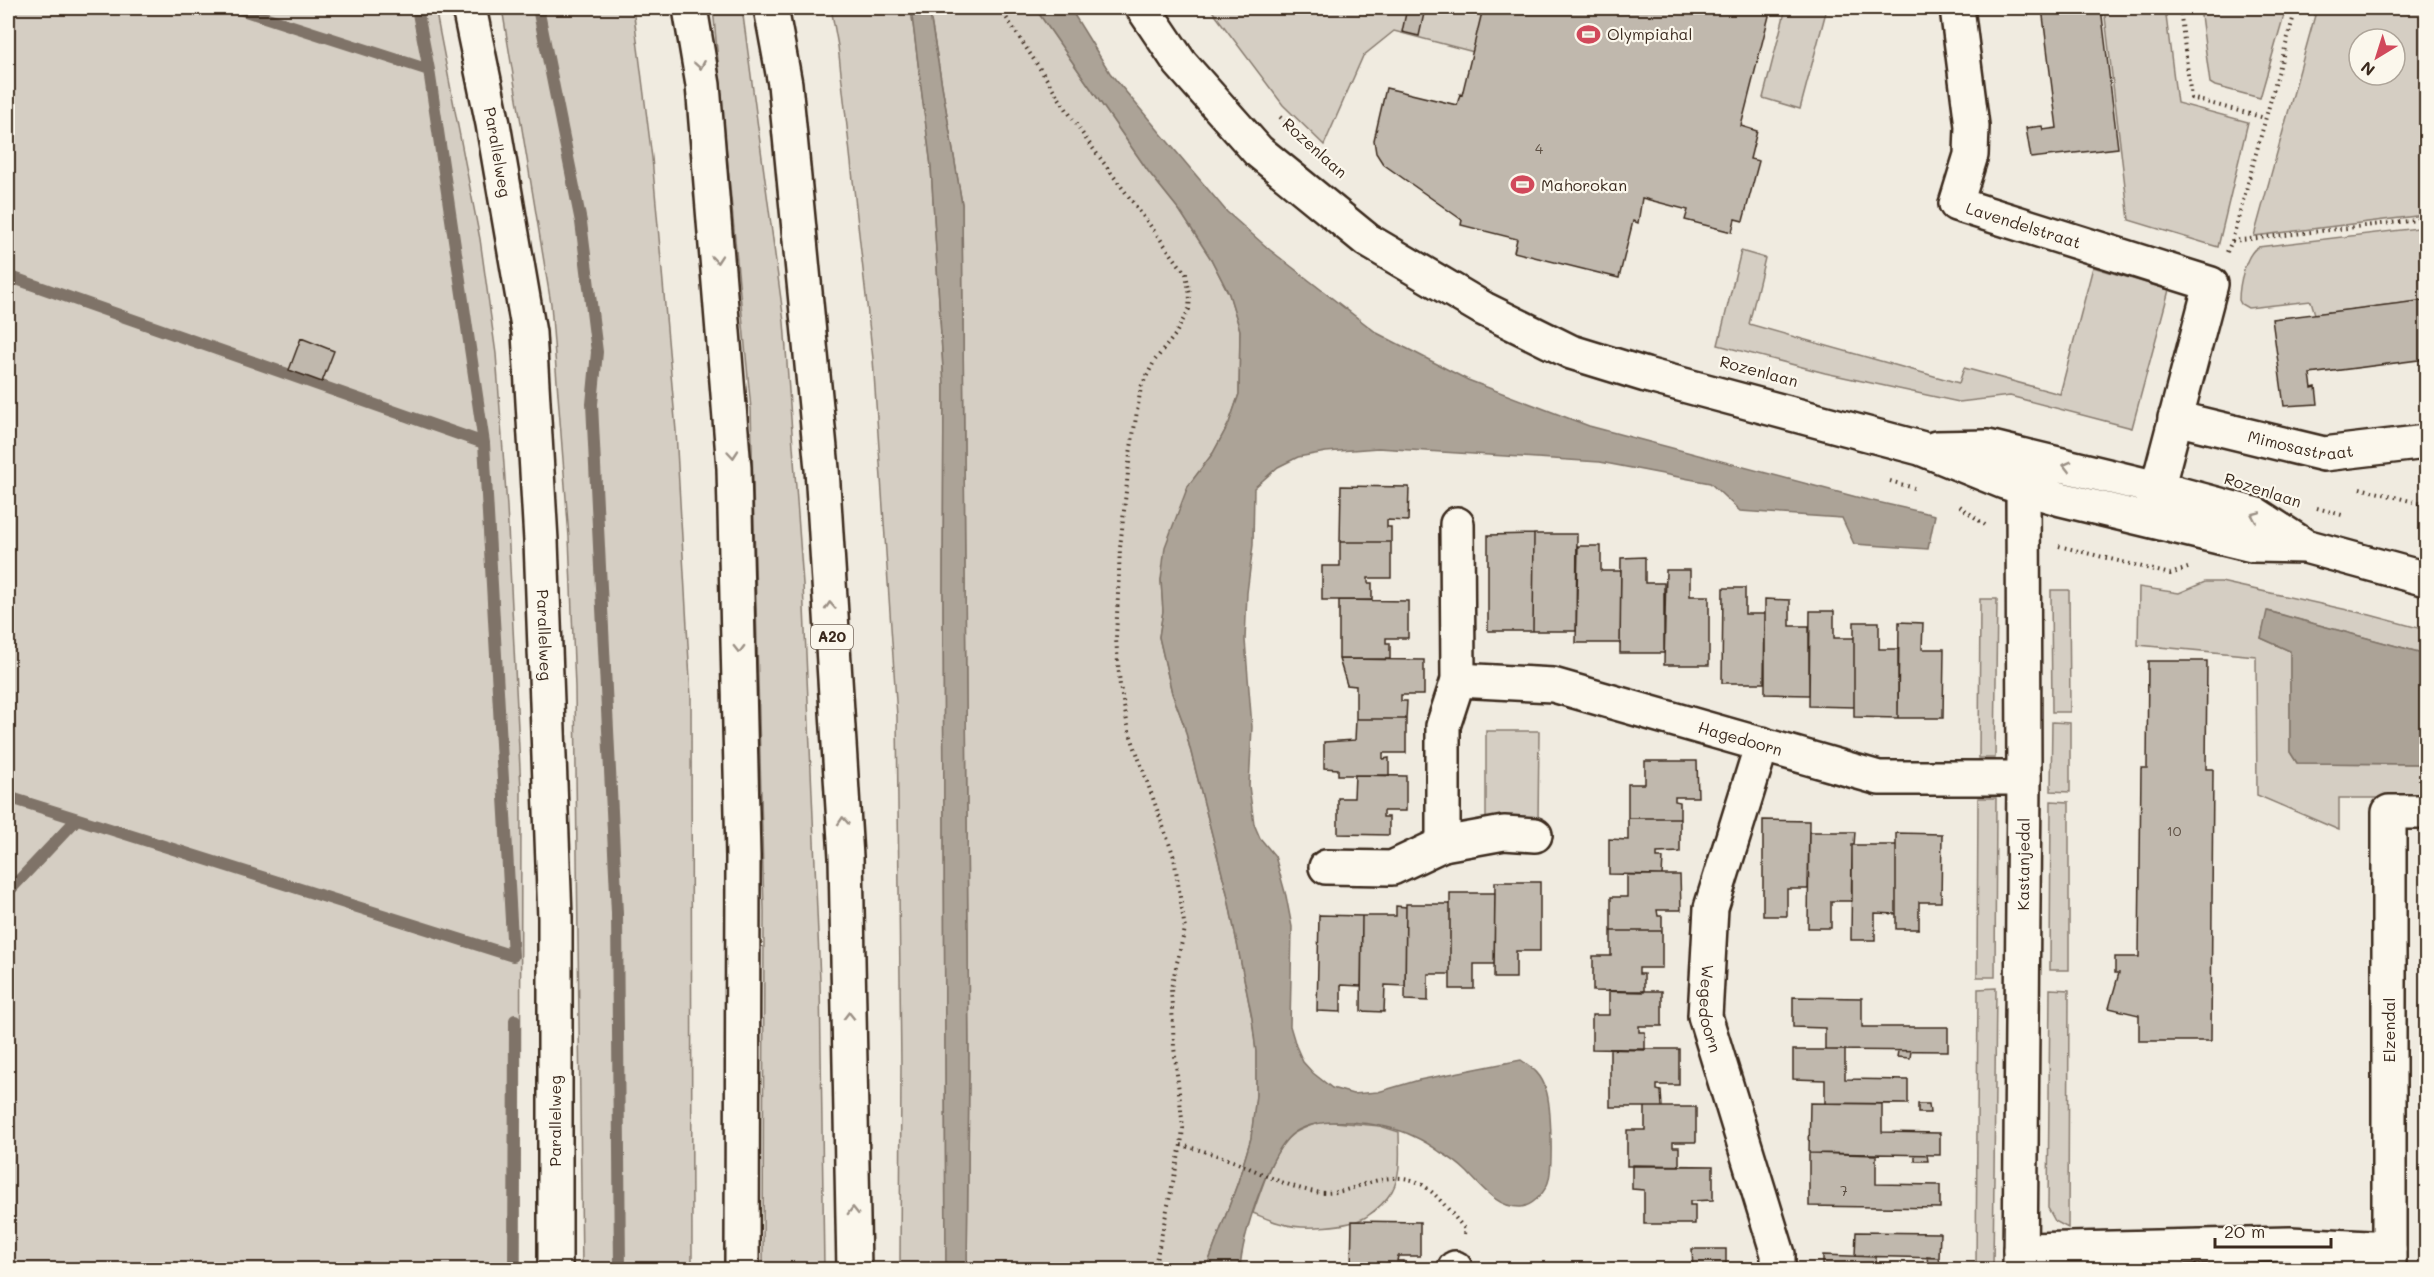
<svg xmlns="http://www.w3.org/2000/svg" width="2434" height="1277" viewBox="0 0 2434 1277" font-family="Mali,sans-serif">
  <rect width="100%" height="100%" fill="#f0ebe0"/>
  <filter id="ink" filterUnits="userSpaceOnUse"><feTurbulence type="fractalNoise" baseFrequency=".0167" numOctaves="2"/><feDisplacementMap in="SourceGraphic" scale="12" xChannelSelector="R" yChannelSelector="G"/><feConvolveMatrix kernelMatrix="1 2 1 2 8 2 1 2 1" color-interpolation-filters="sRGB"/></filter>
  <g filter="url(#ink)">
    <path fill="#d5cec3" stroke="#887c70" stroke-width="1.5" fill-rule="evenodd" d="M8,8h427l45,231 16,115 11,153 14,282 -1,480h-512z
      M502,8h131l19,150 24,273 15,267 1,571h-110l-7,-582 -6,-150 -18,-233z
      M713,8h29l42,314 19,262 17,397 4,288h-61l1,-358 -13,-502z
      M831,8h80l20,158 13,219 -1,205 3,679h-46l1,-204 -4,-349 -24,-357 -35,-313z
      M934,8h101l113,163 32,40 31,48 18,35 11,36 -1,64 -10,29 -16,30 -25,33 -27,94 2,31 -4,26 13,56 12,32 43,168 25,125 4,34v43l-5,43 -13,44 -32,87h-239l2,-203 -7,-862 -32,-190z
      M1210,8h274l-10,44 -80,-21 -31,25 -39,89 -41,-40z
      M1786,8h41l-27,101 -37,-11z
      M2104,8h61l12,95 71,19 -30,125 -89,-27z
      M2200,8h86l-26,90 -45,-12 -5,-3z
      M2317,8h109v187l-4,1 2,19 -170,21zM2359,39h36v36h-36z
      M2426,227v73l-111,14 -4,-13 -63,7 -7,-4 -2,-4c0,-14 6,-46 19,-53z
      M1741,251l24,7 -16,66 210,59 5,-15 96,26 33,-127 76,23 -37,138 -122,-32 -51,6 -134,-29 -107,-28z
      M2205,582h16l149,33 56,15v24l-158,-43 -7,27 29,13v101l7,11 129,1v34h-87v32l-82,-35 -1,-139 -118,-11 1,-58 40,6z
      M2051,590h18l1,122h-18z
      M1980,599h17l-2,159h-16z
      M2052,722l18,1v69l-19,-1z
      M1486,731h53l-1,93 -52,-1z
      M1978,798h18l-1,179h-18z
      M2051,801l18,1v168h-19z
      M1996,988l-3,281h-17l2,-280z
      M2050,989l19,1 -1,238 -13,-7 -7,-13z
      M1323,1121l57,5 19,6c0,18 3,42 -7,59 -6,10 -17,20 -26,26 -17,10 -64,13 -83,7 -10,-2 -20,-7 -30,-11 8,-22 20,-65 40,-79 9,-6 20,-9 30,-13z"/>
    <path fill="#aca397" stroke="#7f7367" stroke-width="1.5" d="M911,8h23l-4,7 32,189 7,862 -2,204 -21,-1 -3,-679 1,-205 -13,-219z
      M1035,8h35l40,65 117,139 43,38 107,83 91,47 121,46 275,73 71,16 -7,34 -74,-5 -12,-26 -102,-7 -30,-28 -110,-21 -222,-14 -52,4 -28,5 -20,10 -24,21 -1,57 -6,48 -2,47 7,87 -3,59 5,38 6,14 15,18 11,40 6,31 -2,99 6,20 7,16 10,11 19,15 21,6 25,-2 41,-12 102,-20c12,8 21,15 25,30 5,15 8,81 1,95 -4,9 -15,21 -26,22 -24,1 -40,-21 -55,-36 -7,-7 -17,-14 -26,-19 -8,-6 -18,-12 -27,-16 -29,-14 -96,-23 -122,-1 -24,21 -49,103 -51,134h-34l32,-87 13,-44 5,-43v-43l-4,-34 -25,-125 -43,-168 -12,-32 -13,-56 4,-26 -2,-31 4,-33 23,-61 25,-33 16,-30 10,-29 1,-64 -11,-36 -18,-35 -31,-48 -32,-40z
      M2267,611l159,43v110l-129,-1 -7,-11v-101l-29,-13z"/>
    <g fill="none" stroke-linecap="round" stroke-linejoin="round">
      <path stroke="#7f7367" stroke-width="12" d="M236,8l193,62 -12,-62
        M538,8l43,214 16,130 -5,52 25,509 3,357
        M429,70l55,373
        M8,276l476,167 29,513 -505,-159
        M8,892l69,-73
        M514,1270l1,-250"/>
    </g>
    <path fill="#c0b8ad" stroke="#3b2a1e" stroke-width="1.5" d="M1407,8l18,1 -6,27 -17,-4z
      M1483,8h288l-30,118 16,5 -7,28 9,2 -16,60 -8,-2 -3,13 -47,-12 3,-10 -46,-12 -4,25 -5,-2 -14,57 -105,-26 3,-13 -56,-14 1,-5 -79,-56 -7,-11 -2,-13 12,-52 71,17 3,-11 2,1z
      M2042,8h59l17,140 -87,10 -5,-30 16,-2 1,4 14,-2z
      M2426,300v59l-116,15 2,14 4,-1 2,17 -34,2 -12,-87z
      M301,338l33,13 -12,31 -33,-12z
      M1341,486l68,1 -1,34 -21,-1v7h4v15h-51z
      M1534,534l-1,97h-45v-96z
      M1534,534h43l-1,97h-43z
      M1340,542h51v36h-23v5h4v17h-50v-34h18z
      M1578,546h23v25h20l-1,72h-44z
      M1645,557v26h19v70h-44l1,-95z
      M1666,570h24v26h19v69h-45z
      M1723,588h22v26h20l-1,69h-42z
      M1765,599l25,1v26h19v69l-44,-1z
      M1339,600l69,1v37h-22v5h4v16h-51z
      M1810,611h24v27h20v69l-45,-1z
      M1854,622h25v27h19v69l-44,-1z
      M1899,622l24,1 -1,26h22l-1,69h-45z
      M1339,659l85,1v35h-23v6h6l-1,18h-50v-33l-9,-1z
      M2148,661h59l-1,108h7l-2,272h-72v-26l-30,-7 10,-35h-4v-16h24l2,-189h6z
      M1356,719h50v34h-23v6l6,-1v17h-51v-6l-14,-1v-26l31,-2z
      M1645,761h52l1,36h-23v4l5,1v16h-52v-34h17z
      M1355,775l51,1v35h-23v6h6v18l-51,-1v-36h16z
      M1628,818h52v34l-23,1v5h6l-1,17 -53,-1v-35l19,1z
      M1763,820l46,1 -1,68h-21v27h-24z
      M1809,832h46l-1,13h-2v56h-21v27h-23z
      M1896,833l46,1 -1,68h-22v27h-23z
      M1852,845h44v69l-21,-1v27h-24z
      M1627,875h53l1,35h-24l1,6h4v15h-51v-34h16z
      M1495,882h45v69h-24v27h-22z
      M1450,893h45l-1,71h-20v25h-24z
      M1406,904h44v70h-22v27l-23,-1z
      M1396,906l10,1 -1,79 -20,-1 -1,27 -23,-1 1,-95h34z
      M1319,915l43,1 -1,70 -20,-1v27l-24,-1z
      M1611,931h51v37h-23v6h5v18l-51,-1v-35h18z
      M1609,991h53v35h-23v6h6v18l-53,-1v-34h17z
      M1793,997l69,1v29h86v24l-123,-1v-22l-32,-1z
      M1610,1049h69v36h-22v5l4,1 1,16h-52z
      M1793,1050h52v29l63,1v24l-83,-1v-23l-32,-1z
      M1898,1051h13l-1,7 -13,-1z
      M1810,1103l72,1v28l58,1v22l-131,-2z
      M1918,1104h11l1,9h-12z
      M1645,1107h51v35h-23v5h6v19h-52v-36h18z
      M1809,1153l67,2v29l64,1v23l-131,-2z
      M1915,1155h12l1,6h-13z
      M1632,1165l81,1v34l-23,1v4h5v19h-51v-34l-12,-1z
      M1352,1221l68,1v34h-22l-1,5h6v9h-52z
      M1856,1232l84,1 -1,25 -84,-2z
      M1692,1249h34v21h-33z
      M1823,1255l53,2v13h-53z
      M1927,1257l12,1 1,6h-12z"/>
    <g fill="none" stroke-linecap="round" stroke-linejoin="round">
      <defs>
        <g id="street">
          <path id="s1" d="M469,8l24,116 36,209 12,208 14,377v352"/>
          <path id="s2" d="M1957,8l15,118 -1,29 -15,49 255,80 -61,232"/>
          <path id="s3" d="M2175,418l149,36 102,-12"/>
          <path id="s4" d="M1458,680l95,5 326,93h145"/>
          <path id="s5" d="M1762,744l-51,164 -6,108 73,238v16"/>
          <path d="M1443,844l61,-11 31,2"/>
          <path d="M1326,867l66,1 51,-24v-118l15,-46 -1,-156"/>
          <path d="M2020,1250l270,-6 99,5"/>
          <path d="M1455,1268v2"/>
          <path id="s6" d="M2020,1270l4,-492 -1,-291 7,-25"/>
          <path d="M2389,1270v-458h37"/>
        </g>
        <path id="secondary" d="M1143,8l37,55 78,88 109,89 117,69 87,43 75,23 274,73 84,34 57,17 191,46 53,1 121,33
          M1936,448l52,-1 169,41 100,27 48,31"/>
        <path id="highway" d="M690,8l13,77 31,383 9,388 -1,414
          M771,8l14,76 37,385 24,388 8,413"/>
      </defs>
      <use href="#street" stroke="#3b2a1e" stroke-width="38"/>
      <use href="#secondary" stroke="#3b2a1e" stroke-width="38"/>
      <use href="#highway" stroke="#3b2a1e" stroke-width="38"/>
      <path stroke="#3b2a1e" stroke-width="4" stroke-dasharray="1.5 4.5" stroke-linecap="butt" d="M1000,8l86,131 100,135 4,21 -1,14 -14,26 -20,25 -14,27 -11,67 -10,94 -4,91 4,47 9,45 45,126 11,72 -14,59 3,59 9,81 -2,17 -27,125
        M2180,8l11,90 74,20
        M1280,117l17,15
        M2232,241l194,-22
        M2227,252l5,-11 64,-233
        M1890,481l24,7
        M2360,488l66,17
        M1960,506l25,19
        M2317,508l25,7
        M2059,546l111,28 18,-6
        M1181,1145c15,4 30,8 44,13 30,11 58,28 90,34 17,3 33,-2 49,-8 56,-18 66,5 101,45l-1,5"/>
      <use href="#street" stroke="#fbf7ec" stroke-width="33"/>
      <use href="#secondary" stroke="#fbf7ec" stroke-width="33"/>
      <use href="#highway" stroke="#fbf7ec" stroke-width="33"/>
    </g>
    <defs><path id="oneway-chevron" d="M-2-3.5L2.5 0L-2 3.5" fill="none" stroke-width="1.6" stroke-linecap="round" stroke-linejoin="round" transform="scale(1.5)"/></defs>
    <g stroke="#9b9085">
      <use href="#oneway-chevron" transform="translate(700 65) rotate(80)"/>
      <use href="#oneway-chevron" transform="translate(717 259) rotate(85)"/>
      <use href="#oneway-chevron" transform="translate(733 454) rotate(85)"/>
      <use href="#oneway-chevron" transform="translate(2067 466) rotate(-166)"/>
      <use href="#oneway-chevron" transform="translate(2255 516) rotate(-157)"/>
      <use href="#oneway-chevron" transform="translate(830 606) rotate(-94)"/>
      <use href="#oneway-chevron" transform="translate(739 649) rotate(89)"/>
      <use href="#oneway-chevron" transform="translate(843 821) rotate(-94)"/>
      <use href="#oneway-chevron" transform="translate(849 1016) rotate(-91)"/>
      <use href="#oneway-chevron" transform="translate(853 1211) rotate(-91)"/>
    </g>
  </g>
  <defs>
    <symbol id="stadium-bare" viewBox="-9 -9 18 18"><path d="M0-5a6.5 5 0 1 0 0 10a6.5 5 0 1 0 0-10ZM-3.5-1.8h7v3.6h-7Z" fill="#d1495b" stroke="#fbf7ec" stroke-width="2.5" paint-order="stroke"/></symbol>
  </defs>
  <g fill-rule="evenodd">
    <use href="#stadium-bare" x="1572" y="18" width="33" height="33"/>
    <use href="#stadium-bare" x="1506" y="168" width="33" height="33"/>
  </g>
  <g text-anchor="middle" stroke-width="4.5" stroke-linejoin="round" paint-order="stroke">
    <g font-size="14" fill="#5c4e42">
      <text x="1539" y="154">4</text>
      <text x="2174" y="836">10</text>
      <text x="1844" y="1196">7</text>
    </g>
    <rect fill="#fbf7ec" stroke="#75685c" stroke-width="1.5" x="811" y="625" width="42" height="24" rx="4.5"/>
    <g font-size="15" font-weight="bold" fill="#3b2a1e">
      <text x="832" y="642">A20</text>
    </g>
    <g font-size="16" fill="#3b2a1e" stroke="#fbf7ec" text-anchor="start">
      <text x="1607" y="40">Olympiahal</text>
      <text x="1541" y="191">Mahorokan</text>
    </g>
    <g font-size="16" fill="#3b2a1e" stroke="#fbf7ec">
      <text transform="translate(1315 148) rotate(42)" y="6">Rozenlaan</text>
      <text dy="6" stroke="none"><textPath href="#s1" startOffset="147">Parallelweg</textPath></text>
      <text dy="6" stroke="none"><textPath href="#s2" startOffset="270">Lavendelstraat</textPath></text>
      <text transform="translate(1759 371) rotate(15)" y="6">Rozenlaan</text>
      <text dy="6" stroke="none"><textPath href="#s3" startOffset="129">Mimosastraat</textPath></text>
      <text transform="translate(2263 490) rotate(18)" y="6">Rozenlaan</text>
      <text dy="6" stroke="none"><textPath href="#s1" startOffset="633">Parallelweg</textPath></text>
      <text dy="6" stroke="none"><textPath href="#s4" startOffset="290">Hagedoorn</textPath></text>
      <text dy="6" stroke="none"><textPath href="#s6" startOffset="406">Kastanjedal</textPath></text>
      <text dy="6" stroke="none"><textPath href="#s5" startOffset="273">Wegedoorn</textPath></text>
      <text transform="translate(2389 1030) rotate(-90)" y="6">Elzendal</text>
      <text transform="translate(555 1121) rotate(-90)" y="6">Parallelweg</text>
    </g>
  </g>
  <rect width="2434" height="1277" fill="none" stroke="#fbf7ec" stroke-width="30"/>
  <rect x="15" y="15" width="2404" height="1247" fill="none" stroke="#3b2a1e" stroke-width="2" filter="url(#ink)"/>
  <g transform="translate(2377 57) rotate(218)"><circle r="28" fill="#fbf7ec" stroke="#aea59a" stroke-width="1.5"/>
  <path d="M0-4.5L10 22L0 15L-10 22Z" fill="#d1495b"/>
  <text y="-9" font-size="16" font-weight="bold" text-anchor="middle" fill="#3b2a1e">N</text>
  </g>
  <path d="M2215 1238v9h116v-9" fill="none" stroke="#3b2a1e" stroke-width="3"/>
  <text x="2224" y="1238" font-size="18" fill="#3b2a1e" stroke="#fbf7ec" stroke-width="4.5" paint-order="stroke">20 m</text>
</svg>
